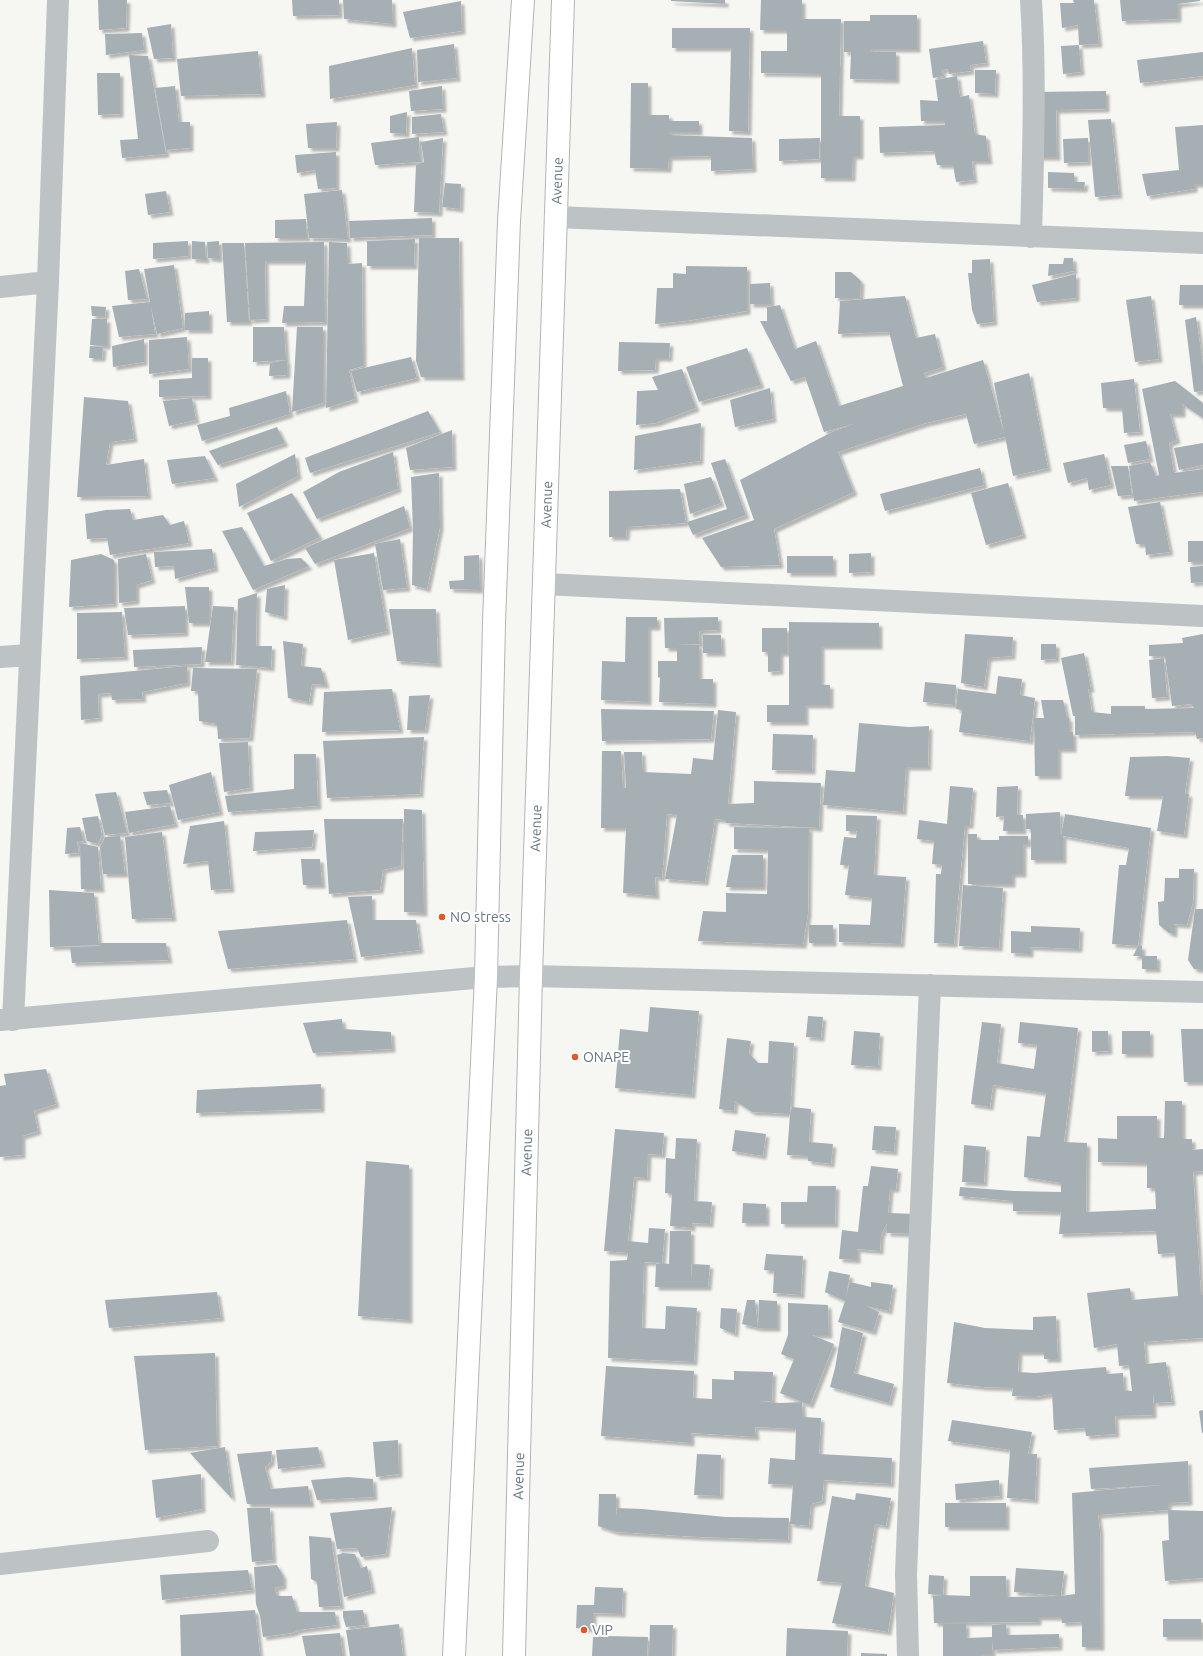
<svg xmlns="http://www.w3.org/2000/svg" width="1203" height="1656" viewBox="0 0 1203 1656" font-family="Ubuntu,sans-serif">
  <defs>
    <filter id="shadow"><feDropShadow dx="3.5" dy="3.5" stdDeviation="1" flood-color="#0004"/></filter>
  </defs>
  <rect width="100%" height="100%" fill="#f6f6f3"/>
  <path fill="#a6afb4" filter="url(#shadow)" d="M98,0h29l-1,28 -27,2z
    M292,0h47v15l-46,1z
    M343,0h49l1,24 -49,-5z
    M671,0h54v4l-54,-3z
    M761,0h41v19h39l-2,97h21v40h-7l-1,22h-31v-104l-60,-1v-22h26v-21h-27z
    M1073,0h21l5,44 -20,1 2,27 -18,2 -2,-28 18,-1 -1,-20 -16,3 -2,-25h14z
    M1120,0h80v1l-22,3v15l-56,2z
    M461,1l1,30 -52,7 -7,-26z
    M870,15h47v34h-47v3h26v28l-46,-1 1,-27h-7v-31h26z
    M171,24l2,34 -19,1 -7,-31z
    M672,28h78l-2,104 -19,-1 2,-83h-59z
    M142,33l2,17 -38,5 -1,-21z
    M983,41l3,22 -16,2 1,6 -22,3 -1,-5 -6,1 1,6 -10,2 -4,-29z
    M454,44l3,34 -39,4 -1,-32z
    M412,48l3,37 -85,14 -1,-33z
    M258,51l4,43 -81,2 -4,-37z
    M1203,52v24l-63,7 -3,-23z
    M129,55l19,1 18,98 -44,4 -2,-18 18,-1z
    M975,70h21l-1,24 -20,-1z
    M97,73h23v41l-22,1z
    M957,76l3,21 9,-2 6,39 11,2 3,25h-17l2,19 -18,2 -3,-17h-16l-3,-14 -54,2 -1,-26 66,-2 -1,-4h-23l-1,-21 18,1 -3,-21z
    M631,83h17v32h21v6h30v11h-30v3l83,3 1,31 -42,2v-15l-42,1 -1,12 -38,-1z
    M175,86l4,36h11v26l-24,2 -11,-62z
    M442,86l1,23 -32,2 -2,-20z
    M1106,91v18l-50,1 1,47h-24l-1,-65z
    M407,112l-1,22 -16,-1v-17z
    M441,114l3,18 -32,2v-17z
    M1111,119l8,76 -24,2 -7,-77z
    M337,122l-1,26h-28l-2,-24z
    M1203,125v59h-9v5l-47,7 -5,-22 37,-4 -4,-43z
    M419,137l1,25 -45,3 -4,-22z
    M443,138l-4,75 -25,-1 2,-47 8,-3 -3,-20z
    M820,138l-1,21 -40,2v-22z
    M1088,138v24l-24,1 -1,-24z
    M336,152v36l-18,1 -3,-19 -18,3 -2,-18z
    M1048,172l26,1v9h11l-1,7 -36,-1z
    M445,183l16,1 -1,25 -18,-2z
    M342,190l6,49 -39,-1 -5,-44z
    M166,191l4,21 -22,3 -3,-21z
    M432,218v17l-82,3 -1,-17z
    M306,219l1,19h-32v-18z
    M419,238h40l2,139h-40l-5,-16z
    M415,239l-1,27h-47v-25z
    M188,241v15l-35,3v-16z
    M192,241l13,1 1,18 -14,-1z
    M219,241v18l-11,-1 -1,-16z
    M324,242l1,80 -43,1 2,-17h20l2,-45h-41l1,58 -16,1 -5,-77z
    M329,242l18,1 1,21 14,-1 1,103 -14,4 6,29 -29,9z
    M222,243h22l5,79h-22z
    M1064,258h9l1,13 -26,5 1,-12h14z
    M990,259l4,63 -17,2 -5,-14 -4,-37h4v-13z
    M174,265l9,63 -26,6 -6,-27 4,27 -36,3 -7,-31 38,-4 -6,-33z
    M686,266l61,1v44l-61,10 -31,3 2,-36h16v-15l13,1z
    M139,269l8,30 -19,1 -3,-29z
    M835,272h16l10,9 -1,17h-25z
    M1076,274v24l-39,4 -5,-17z
    M770,283l1,21h-21v-20z
    M1180,285h23v20h-24z
    M905,296l11,42 19,-4 8,33 -19,6 2,5 57,-18 21,73 -10,-50 35,-10 19,95 -35,8 -8,-39 -31,7 -8,-30 -40,9 -88,29 16,40 -80,37 6,36 -59,2 -19,-29 52,-18 -14,-40 90,-47 23,-9 -29,8 -19,-55 -14,4 -31,-60h7v-14l13,-2 15,44 21,-8 23,65 64,-20 -14,-54 -51,2 2,-33z
    M1151,296l8,63 -24,3 -9,-62z
    M91,306l15,1 -1,9h-13z
    M209,311v19h-24v-17z
    M1196,317l7,48v26l-9,1 -9,-72z
    M92,319h15v27l-17,-1z
    M253,327h31l2,33 -33,2z
    M297,327h26v76l-31,9z
    M187,337l2,32 -40,5v-34z
    M144,339v23l-31,5 -1,-21z
    M619,342l51,1 -1,15h-13l-1,12 -37,1z
    M90,346l13,1 -1,11h-13z
    M747,348l14,37 -62,17 -13,-35z
    M411,357l6,21 -60,14 -6,-21z
    M192,358h16v38l-49,1v-17l33,-2z
    M287,360v15l-18,1 1,-13z
    M682,369l14,39 -40,15 -20,2 1,-34 21,-1 -6,-13z
    M1134,379l6,53 -16,1 -2,-25h-19l-2,-25z
    M1175,381l28,22v15l-21,-14v10h-12l7,26 -8,3 5,30 29,-4v23l-69,9 -5,-35 21,-4 6,14 3,-1 -17,-86z
    M770,388l3,31 -38,8 -5,-27z
    M286,391l4,23 -88,27 -5,-16 33,-9 -1,-8z
    M84,397l44,4 6,38 -24,3 -4,23 38,-6 4,37 -71,1z
    M192,398l4,22 -27,6 -6,-25z
    M428,411l12,21 -130,41 -5,-15z
    M701,423l-1,38 -66,9 1,-34z
    M277,427l8,16 -67,22 -9,-14z
    M452,430l1,37 -43,3 -4,-22z
    M1146,441l4,18 -22,4 -4,-18z
    M1203,443v22l-24,5 -5,-22z
    M393,452l5,37 -81,30 -14,-27 36,-20z
    M295,454l3,22 -59,31 -3,-23z
    M1104,454l7,31 -22,5 -2,-12 -19,5 -5,-20z
    M205,456l10,22 -43,6 -5,-24z
    M725,459l21,56 -53,20 -6,-13 40,-13 -16,-46z
    M1111,466h17l4,29 -14,1z
    M980,468l4,17 -99,26 -5,-17z
    M439,473l1,54 -13,62 -15,-4 1,-54 -2,-54z
    M711,477l10,26 -31,11 -6,-30z
    M1008,483l15,52 -37,10 -15,-52z
    M680,489l6,34 -59,4 -1,10h-17v-46z
    M292,493l28,44 -49,24 -24,-48z
    M1160,502l10,50 -24,3 -1,-11h-9l-8,-37z
    M404,506l6,22 -95,36 -10,-16z
    M130,509l3,11 30,-5 7,10 14,-4 5,22 -79,12 -3,-17 -20,1 -2,-25 21,-4z
    M242,527l22,39 23,-7 14,-1 8,8 -56,24 -31,-59z
    M400,539l7,49 -24,2 -8,-46z
    M1188,541h15v21h-15z
    M212,549l3,19 -40,11 -1,-13 -19,1 -1,-15z
    M374,553l13,78 -39,9 -14,-80z
    M871,553v19l-22,1v-19z
    M101,554l13,6v44l-45,3 2,-47z
    M146,554l6,26 -16,5v16l-17,2 -1,-44z
    M479,555l1,35 -30,-1 -1,-8 15,-1v-24z
    M787,556h46v17h-46z
    M1203,566v16l-12,1 -1,-16z
    M285,585l-1,32 -19,-5 2,-23z
    M185,587h24v36h-20z
    M257,593l-1,53h16l-1,22 -35,-3 2,-66z
    M185,606v27l-57,2 -4,-27z
    M213,606l21,1 -3,55h-26z
    M389,609h47l2,55 -41,-3z
    M122,612l3,45 -48,2v-46z
    M626,617h31v10h-9v75l-47,-2 1,-39 23,1z
    M718,617v13l-19,1 1,13 -25,1h24v34h14v25l-54,-2 1,-25 -2,1v-17h19v-13h-12l-1,-30z
    M789,622l90,1v23h-58v39h9v20h-25v17h-38v-17h22z
    M762,628h25v25h-7v18l-12,1v-20h-6z
    M965,634l48,3 -1,19 -24,2 -4,29 -23,-4z
    M1203,634v104l-6,1 -2,-7 -120,3v-19h-2l-12,-58 23,-5 7,36h-3l4,23 19,2v-8h34v3l49,-1 -3,-4 -19,2 -7,-50h-16v-11l34,-2 -1,-5z
    M703,635h18l1,18h-19z
    M283,641l20,3 -2,22 20,2 5,17 -14,-1 -3,18 -21,-4z
    M1041,644h15v15l-15,1z
    M202,647l-1,17 -67,3 -1,-17z
    M1164,658l3,39 -15,1 -3,-38z
    M187,666v17l-45,9 1,7 -31,1 -1,-7 -13,1 1,24 -18,2 -1,-44z
    M193,668l64,1 -7,69 -32,1 -1,-15 -18,-3 -1,-30h-7z
    M998,676l24,3 -2,16 15,3 -5,43 -71,-9 3,-22 -6,-1 2,-20 38,5z
    M925,682l31,3 -1,20 -32,-3z
    M392,689l8,41 -78,2 2,-40z
    M430,695l-5,35h-18l2,-34z
    M1041,700h22l4,18h2v14h4v17h-15v27h-23l-1,-58h10z
    M601,709l113,2 -3,28 -109,2z
    M718,710l18,2 -8,92 26,-1v-22l67,2 -2,45 -93,-5v-3l-11,-1 -10,63 -40,-3 12,-64 -10,-1 -5,64 -7,-1 1,19 -33,-3 3,-65h-25l1,-77h19l2,37h3l-2,-36h18l1,20 48,2 2,-16 20,2z
    M859,723l50,4 20,-1 -1,41h-22l-3,45 -80,-7 3,-35 29,2z
    M773,734l40,1 -1,36 -40,-1z
    M424,737l-4,57 -93,4 -4,-57z
    M248,742l2,46 -26,4 -5,-49z
    M294,754h22l2,52 -90,6 -3,-16 69,-7z
    M1167,756l23,2 -5,35 4,1 -5,41 -27,-4 6,-35h-38l5,-39z
    M211,772l9,40 -42,8 -9,-35z
    M950,786l23,2 -3,37h-5l-11,119 -20,-1 2,-69h5l1,-9 -10,-1 2,-23 -17,-2 2,-19 28,4z
    M1018,786l-1,29h6v16h-20l1,-15 -8,1 1,-30z
    M167,790l4,13 -24,2 -4,-13z
    M116,792l11,41 -22,2 -10,-41z
    M170,806l5,18 -46,9 -4,-21z
    M404,809l18,1 2,103 -20,-1z
    M1060,812l1,24 4,-22 86,14 -13,118 -26,-2 7,-79h7l3,-17 -66,-12v24h-32v-31h-5v-15z
    M846,815l31,1 -3,59 32,2 -5,67 -62,-2v-18l31,1 2,-27 -27,-3 4,-30h-9l4,-28 12,1 1,-7h-11z
    M98,816l4,19 -4,9 -11,-3 -5,-23z
    M324,819h79l-2,47 -18,4 -3,20 -51,4z
    M224,821l7,68 -20,1 -3,-29 -25,3 7,-38z
    M80,827l4,14 -7,1 2,11 -14,1 2,-26z
    M734,827l75,1 -1,85 -5,32 -105,-4 5,-30 23,1v-19l41,1 1,-44 -34,-1z
    M314,830l-2,17 -59,4 2,-19z
    M162,832l11,86 -41,1 -7,-82z
    M968,834h9v6h22v-4h29v8h-5v30h-11v10h-44z
    M120,836l5,38h-22l-3,-27 5,-10z
    M80,843l18,4 3,42h-20z
    M732,855h31v32h-37z
    M301,859h19l2,26h-19z
    M1179,869h15l-1,33 -6,23 -13,-1v10l-5,-1 -10,-8 -1,-23 6,-1 1,-23h14z
    M963,885l40,3 -4,60 -40,-2z
    M49,890l45,3 5,52 -49,2z
    M372,896v24h44l4,30 -59,7 -13,-60z
    M1195,909h8v61l-9,-1 -6,-9z
    M347,920l7,39 -126,10 -10,-38z
    M809,925h24v18h-24z
    M1031,926l49,2 -1,21 -49,-2v7l-19,-1v-22l20,1z
    M100,943h66l3,17 -97,3 -2,-16 30,-1z
    M1138,946h4v10h-9z
    M1142,956h15v13h-15z
    M650,1007l49,4 -7,84 -77,-7 5,-59 28,3z
    M808,1016l15,1 -2,21 -15,-1z
    M342,1019l1,10 48,3 1,17 -79,4 -10,-30z
    M982,1022l19,2 -4,39 37,6 3,-24 -19,-2 2,-21 58,6 -14,114 23,1 -1,69 70,-3 -1,-21h-8v-25l-49,-1v-24l19,1v-23h40v22h7l1,-37h17v38h10v11l11,-1v22l-10,1 8,123h2v43l-59,4 2,22 20,-2 6,40 -18,1 -1,-11v23l-38,1 1,18 -30,2 -1,-8 -31,2 -2,-36 -17,3 -23,-1 1,-8 -30,-1 -36,-4 7,-61 31,6 48,2v-13l23,-1 2,43h-14v-7h-25l-1,20 17,1 71,-6 1,7 16,-1 1,17 8,1 -3,-26 -10,1 -2,-22 -23,4 -7,-55 43,-5 2,12 46,-4 -3,-43 -17,1 -2,-23 -97,3 2,-22 -48,-1v-10l-54,-5 1,-9 54,4 47,1v-9l-37,-6 3,-41 13,1 6,-44 -53,-8 -3,22 -19,-3z
    M1181,1029h22v53h-19z
    M854,1031l26,2 -2,34 -27,-2z
    M1092,1031h16l1,20 -17,1z
    M1122,1031h28v23h-28z
    M727,1038l24,3 -2,12 9,10h10l1,-22 25,2 -4,71 -38,-2 -17,-11 -1,10 -15,-2z
    M46,1069l10,35 -22,7 4,20 -16,5v19l-22,2v-71l6,-1 -2,-11z
    M321,1084v25l-125,4 1,-23z
    M792,1107l19,2 -2,33 24,2 -2,20 -23,-3v-5l-21,-1 3,-41z
    M874,1126l22,1 -2,25 -22,-2z
    M615,1129l49,4 -2,22 -14,-1 -1,24 -13,-1 -6,64 20,2 1,-15 16,1 -3,34 7,1 1,-33h21v49l1,-16 18,1 -2,22h-53l1,-23 6,-1 -18,-1 -2,66 23,1 1,-23 31,2 -3,54 -86,-4 2,-97 17,-1 1,-7 -24,-2z
    M735,1130l31,4 -3,22 -31,-5z
    M676,1138l21,1 -3,62 18,1 -2,22 -18,-1v5l-22,-2 2,-32 -7,-1 1,-35 9,1z
    M964,1145l22,2 -2,36 -22,-1z
    M366,1161l43,4v155l-51,-4z
    M871,1166l27,3 -2,20h-6l-2,24 28,1v20l-29,-1v-17v7l-6,12 -1,16 -23,-2v11l-18,-1 3,-29 16,2 5,-46h5z
    M808,1186h28l-1,38h-54v-22h26z
    M743,1203l23,1v19h-24z
    M766,1254l37,2 -2,39 -28,-2 1,-22 -10,-1z
    M829,1271l21,4 -4,21 4,-14 21,5v-5l22,3 -4,26 -23,-5 13,6 -6,20 -35,-10 7,-21 -20,-9z
    M217,1292l4,26 -112,10 -4,-28z
    M747,1300h8l3,28 1,-28 18,1v27h-19l-16,-4z
    M788,1303l40,2 1,30h-17l22,9 -24,61 -8,-3 1,15 18,1 -2,36 73,4 -1,26 -67,-4 -2,21 -11,3 -2,22 -19,-2 3,-39 -25,-1 2,-26 25,2 1,-31 -41,-2 1,10 -65,-4v10l-90,-7 5,-70 88,5 -1,27 19,1v-20l22,1v-9l39,1 -1,29h-12l20,2 22,-1 -22,-9 14,-34 -13,-5 7,-19z
    M721,1308l16,1 -2,25 -15,-6z
    M842,1327l21,6 -9,40 40,11 -5,19 -59,-16 5,-19z
    M215,1353l2,93 -72,4 -11,-94z
    M1203,1410v23h-1l-3,-22z
    M952,1420l80,12 -4,22h9l-2,46 -28,-2 3,-48 -62,-9z
    M398,1440l1,34 -23,3 -3,-35z
    M225,1447l7,52 -42,-46z
    M318,1447l4,17 -44,5 -2,-19z
    M272,1451l-1,11 -6,5 6,22 37,-3 3,18h-64l-10,-50z
    M697,1454l24,1 -1,41 -26,-1z
    M1188,1461l1,41 -21,1v7l-70,5 2,16 1,116h-19v-25l-20,1 -1,-6h-23v5l-104,1 -1,-27 10,-1 -15,-1 1,-19 15,1 -1,19 27,1v-20h36l1,21 53,-1 -46,-4 2,-24 48,3 -3,25 14,-2 -3,-101 91,-8 -72,4 -2,-21z
    M201,1474l1,35 -46,9 -4,-38z
    M348,1477l25,2 1,18 -57,3 -6,-20z
    M999,1480l1,16 -44,4 -1,-16z
    M856,1493l35,5 -5,28 -11,-2 -10,62 29,7 -6,39 -56,-9 10,-40 -25,-2 15,-85 23,4z
    M599,1494h17v23l1,-9 25,1 84,8 63,1 -1,22 -89,-3 -83,-5 -18,-6z
    M945,1503h61v24h-61z
    M392,1507l-6,47 -25,3 -4,-9 -20,1 -7,-36z
    M247,1508h23l3,52 -21,2z
    M1168,1510l35,1v67l-38,3 -3,-40 7,-1z
    M309,1536l22,2 10,68 -22,1 -2,-25 -6,-3z
    M343,1553l12,1 6,14 6,-2 5,24 -28,7 -7,-42z
    M277,1565l6,11v10l-8,2 2,8h15l5,16h38l2,13 -38,5 -7,3 -29,4 -3,-21 -4,-12 -2,-37z
    M248,1570l4,20 -90,10 -2,-25z
    M595,1587l28,1 -1,26 -29,-1v16l-17,-1 1,-23h17z
    M255,1610l5,46h-79l-1,-41z
    M363,1610l3,15 -20,2 -3,-10v-6z
    M1163,1619h38v18h-38z
    M399,1624l4,32h-53l-4,-26z
    M943,1624h23v14l26,-1v-12l14,-1 1,11 52,-1v13l-66,3 -1,-10v14h-11v2h-38z
    M650,1625h23l-1,31h-23z
    M787,1628l61,3 -1,25h-61z
    M340,1633l3,23h-37l-4,-20z
    M607,1636l41,1 -1,19h-55l1,-19z
    M861,1653l26,1v2h-26z"/>
  <g fill="none" stroke-linecap="round" stroke-linejoin="round">
    <defs>
      <g id="highway">
        <path d="M454,1656l32,-679 8,-354 15,-402 14,-221"/>
        <path id="s1" d="M514,1656l17,-680 32,-976"/>
      </g>
    </defs>
    <use href="#highway" stroke="#b1b5b8" stroke-width="24"/>
    <path stroke="#bdc2c5" stroke-width="22" d="M555,217l648,26
      M1031,237c2,-79 5,-158 0,-237
      M0,287l48,-5
      M544,584l659,32
      M0,657l30,-2
      M0,1020l486,-43 45,-1 672,16
      M13,1020l35,-738 10,-282
      M0,1564l208,-23
      M908,1656l-2,-82 24,-589"/>
    <use href="#highway" stroke="#fff" stroke-width="22"/>
  </g>
  <g fill="#dc582d" stroke="#fff" stroke-width="1.5">
    <circle cx="442" cy="917" r="4"/>
    <circle cx="575" cy="1057" r="4"/>
    <circle cx="584" cy="1630" r="4"/>
  </g>
  <g text-anchor="middle" stroke-width="4" stroke-linejoin="round" paint-order="stroke">
    <g font-size="14" fill="#667683" stroke="#fff">
      <text dy="5" stroke="none"><textPath href="#s1" startOffset="1476">Avenue</textPath></text>
      <text dy="5" stroke="none"><textPath href="#s1" startOffset="1152">Avenue</textPath></text>
      <text dy="5" stroke="none"><textPath href="#s1" startOffset="828">Avenue</textPath></text>
      <text dy="5" stroke="none"><textPath href="#s1" startOffset="504">Avenue</textPath></text>
      <text dy="5" stroke="none"><textPath href="#s1" startOffset="180">Avenue</textPath></text>
    </g>
    <g font-size="14" fill="#667683" stroke="#fff" text-anchor="start">
      <text x="450" y="922">NO stress</text>
      <text x="583" y="1062">ONAPE</text>
      <text x="592" y="1635">VIP</text>
    </g>
  </g>
</svg>
